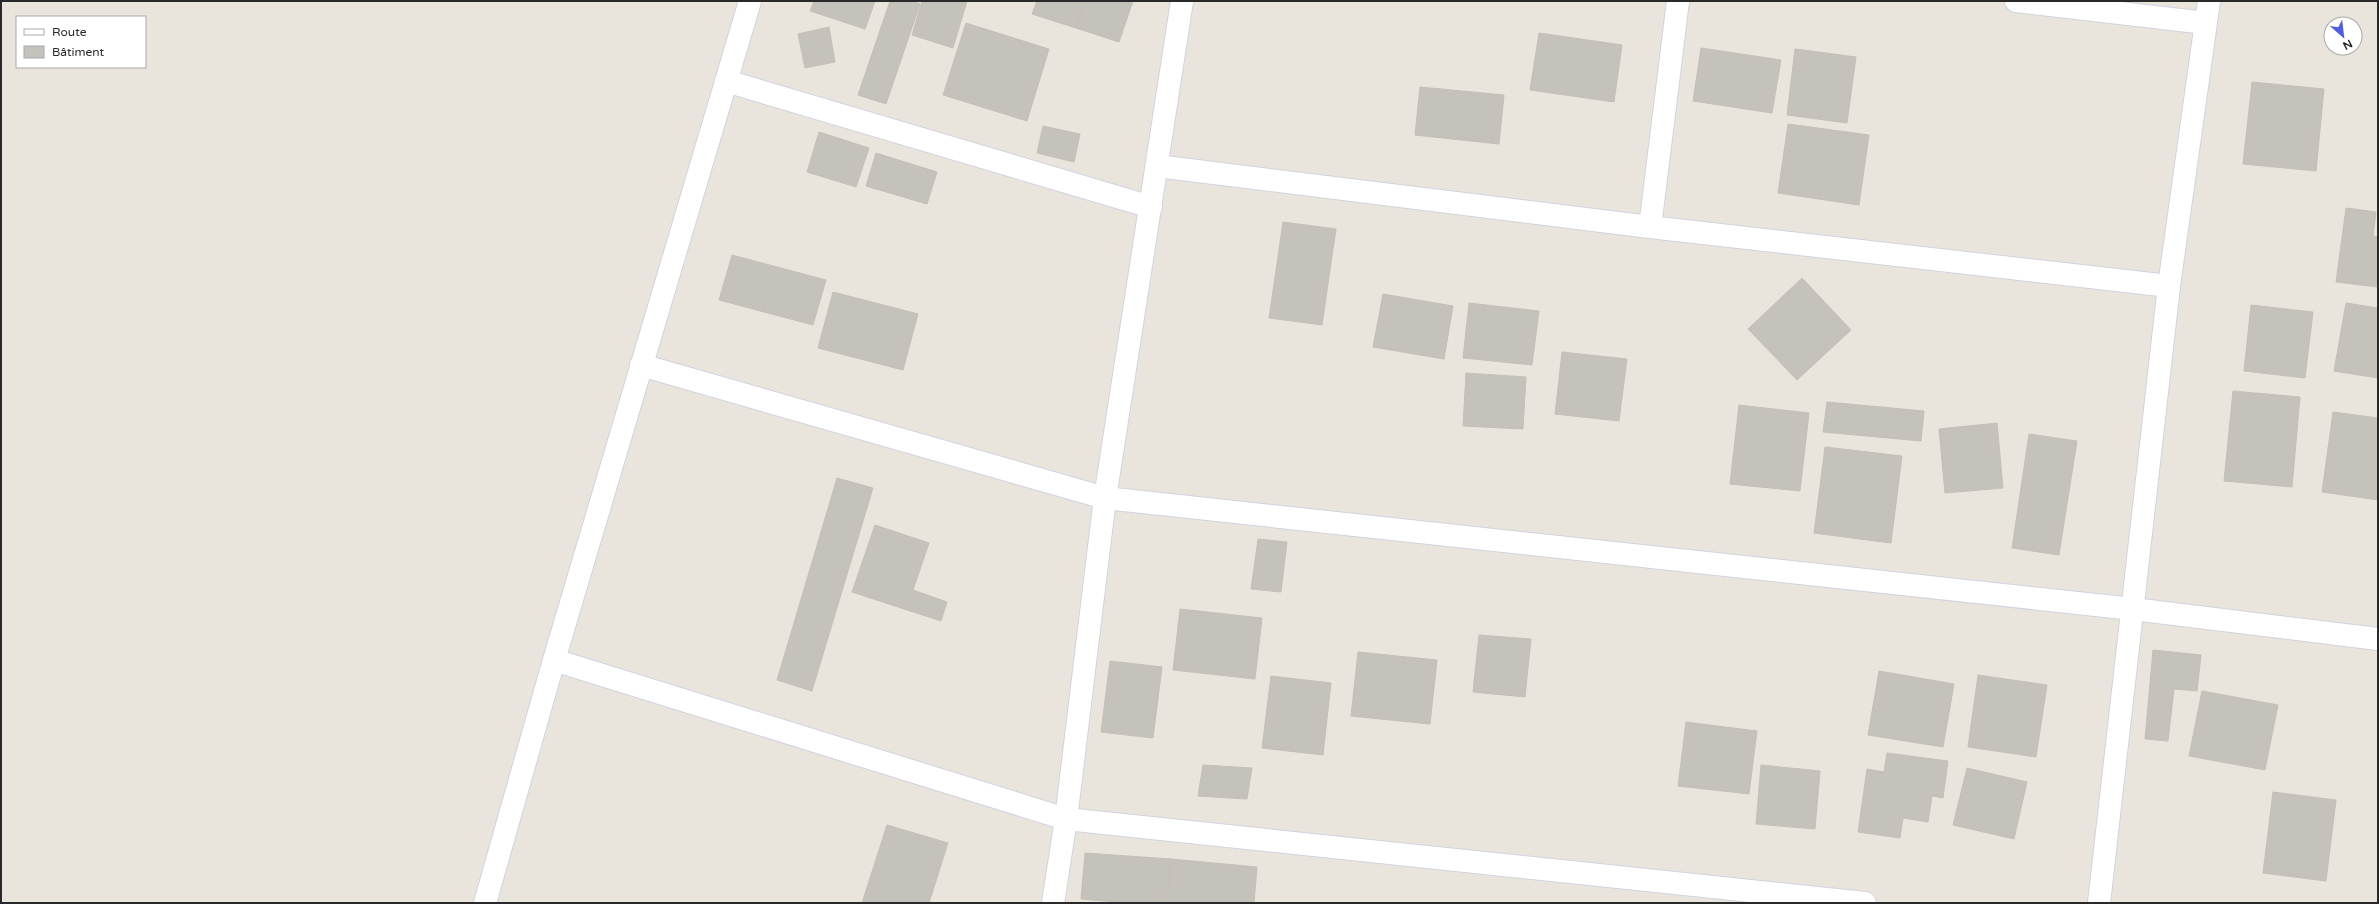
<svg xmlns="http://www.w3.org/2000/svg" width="2379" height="904" viewBox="0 0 2379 904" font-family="'Varela Round',sans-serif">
  <rect width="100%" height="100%" fill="#e9e5dc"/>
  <path fill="#c5c1bb" stroke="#c4c0b6" d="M814,1h61l-10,28 -55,-18z
    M890,1h22l8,3 -34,100 -28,-9z
    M922,1h45l-14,47 -41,-13z
    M1037,1h48l-9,27 -44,-14z
    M1085,1h48l-14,41 -43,-14z
    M966,23l83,26 -22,72 -84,-26z
    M829,27l6,35 -30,6 -7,-34z
    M1539,33l83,12 -8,57 -84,-12z
    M1701,48l80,12 -9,53 -79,-12z
    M1795,49l61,8 -9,66 -60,-8z
    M2252,82l72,7 -8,82 -73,-7z
    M1420,87l84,8 -5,49 -84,-9z
    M1788,124l81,11 -10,70 -81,-12z
    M1043,126l37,8 -6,28 -37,-9z
    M819,132l50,16 -13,39 -49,-15z
    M876,153l61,19 -10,32 -61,-18z
    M2346,208l30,4 -3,24 5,1v50l-42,-5z
    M1283,222l53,7 -14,96 -53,-7z
    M732,255l94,25 -13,45 -94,-25z
    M1802,278l49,52 -54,50 -49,-51z
    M833,292l85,22 -15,56 -85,-22z
    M1383,294l70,12 -9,53 -71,-12z
    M1469,303l70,8 -7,54 -69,-7z
    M2346,303l32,5v70l-44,-7z
    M2251,305l62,7 -8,66 -61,-7z
    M1562,352l65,7 -8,62 -64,-7z
    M1466,373l60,4 -3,52 -60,-3z
    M2233,391l67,6 -8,90 -68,-6z
    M1827,402l97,9 -3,30 -98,-9z
    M1739,405l70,8 -9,78 -70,-7z
    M2333,412l45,6v82l-56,-8z
    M1997,423l6,65 -58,5 -6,-64z
    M2029,434l48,7 -18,114 -47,-7z
    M1825,447l77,9 -11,87 -77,-10z
    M837,478l36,10 -61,203 -35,-11z
    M875,525l54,18 -16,47 34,12 -6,19 -89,-29z
    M1258,539l29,3 -6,50 -30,-3z
    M1180,609l82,9 -7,61 -82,-9z
    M1479,635l52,4 -6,58 -52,-5z
    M2153,650l48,5 -4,36 -23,-2 -6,52 -23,-2z
    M1358,652l79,8 -7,64 -79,-8z
    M1110,661l52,6 -9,71 -52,-6z
    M1879,671l75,13 -11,63 -75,-12z
    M1978,675l69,10 -11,72 -68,-10z
    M1271,676l60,7 -8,72 -61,-7z
    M2202,691l76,14 -13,65 -76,-14z
    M1686,722l71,9 -8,63 -71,-8z
    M1887,753l61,8 -5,37 -11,-2 -4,26 -25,-4 -3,20 -42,-6 9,-63 17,3z
    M1203,765l49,3 -5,31 -49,-3z
    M1761,765l59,6 -5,58 -59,-5z
    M1967,768l60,14 -13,57 -61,-14z
    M2273,792l63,8 -10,81 -63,-8z
    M887,825l61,18 -19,60h-67z
    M1085,853l86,6 -4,44h-39l-47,-4z
    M1171,859l86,8 -3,36h-87z"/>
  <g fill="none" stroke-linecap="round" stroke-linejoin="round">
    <defs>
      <path id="minor" d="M2016,1l190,22
        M726,81l425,126
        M1157,166l493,61 519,59
        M1650,227l28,-226
        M641,365l464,133 1028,111 245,30
        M554,660l512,159 799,84
        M485,903l69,-243 196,-659
        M1053,903l13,-84 39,-321 77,-497
        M2099,903l70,-617 40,-285"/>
    </defs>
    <use href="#minor" stroke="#d1d3e0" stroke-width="24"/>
    <use href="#minor" stroke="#fff" stroke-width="22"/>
  </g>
  <rect width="2379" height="904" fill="none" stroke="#292929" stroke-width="4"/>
  <rect x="16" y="16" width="130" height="52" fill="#ffffff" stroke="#a9a9a9"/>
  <rect x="24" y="29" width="20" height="6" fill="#ffffff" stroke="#a9a9a9"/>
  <text x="52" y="36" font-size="12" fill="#292929">Route</text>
  <rect x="24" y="46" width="20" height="12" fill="#c5c1bb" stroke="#a9a9a9"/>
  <text x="52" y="56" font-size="12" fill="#292929">Bâtiment</text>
  <g transform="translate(2343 36) rotate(152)"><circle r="19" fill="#ffffff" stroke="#a9a9a9"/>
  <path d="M0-3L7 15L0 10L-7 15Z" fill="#4c5de6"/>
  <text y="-6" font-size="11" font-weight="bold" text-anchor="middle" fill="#292929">N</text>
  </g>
</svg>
